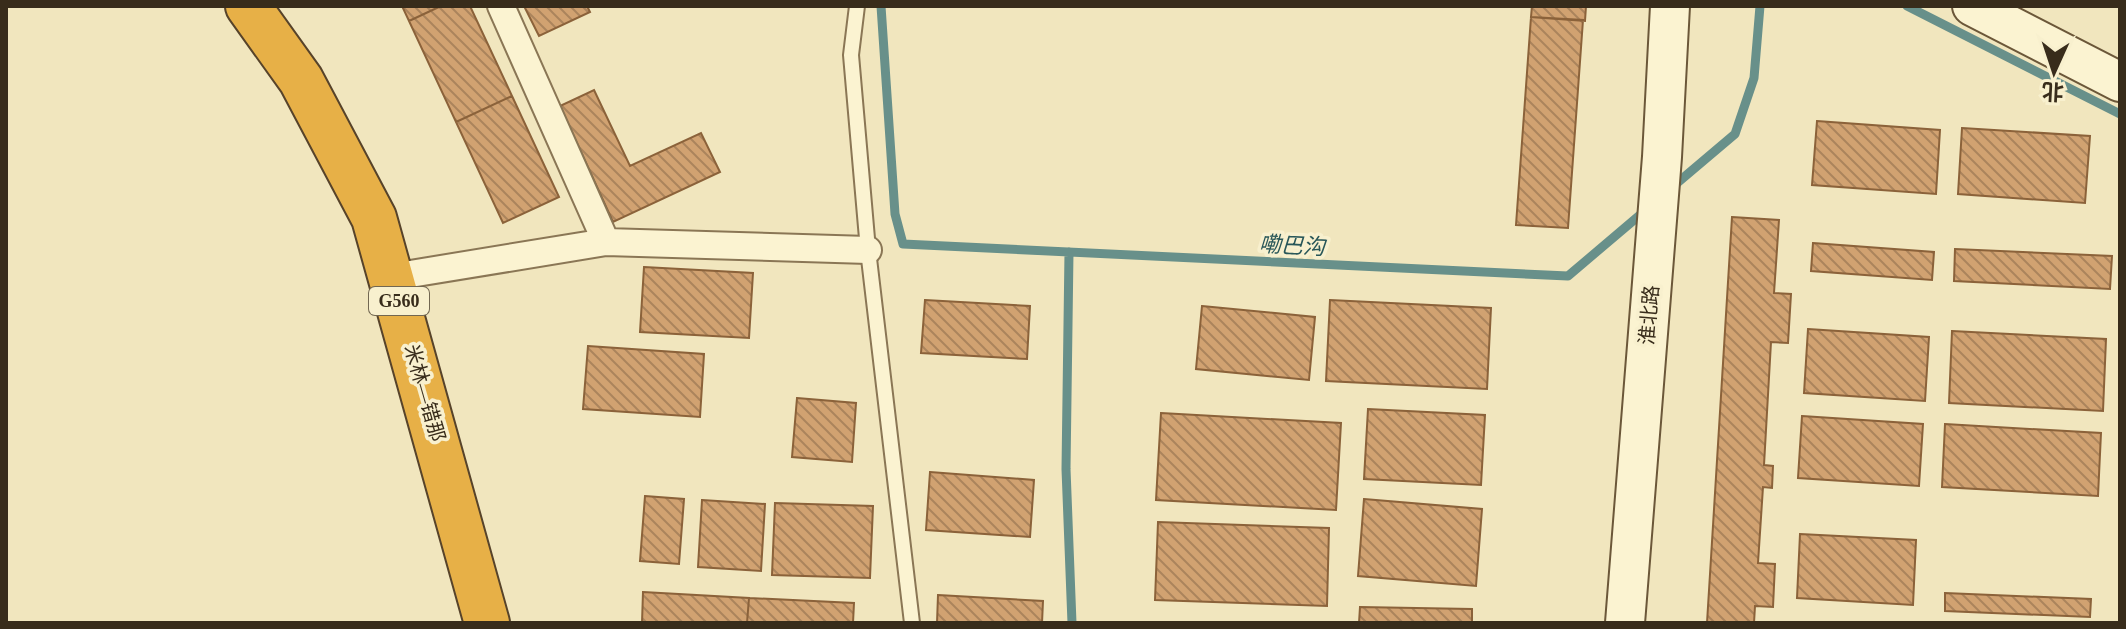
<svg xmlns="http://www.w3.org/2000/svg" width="2126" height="629" viewBox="0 0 2126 629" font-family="'Times New Roman','Noto Sans SC',serif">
  <defs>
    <pattern id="building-back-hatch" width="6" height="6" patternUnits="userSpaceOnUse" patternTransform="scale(2)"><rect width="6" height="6" fill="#d1a271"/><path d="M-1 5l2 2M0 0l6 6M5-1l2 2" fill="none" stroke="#ab845c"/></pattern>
  </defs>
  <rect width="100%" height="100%" fill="#f1e6be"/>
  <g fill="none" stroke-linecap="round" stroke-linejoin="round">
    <path stroke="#68908a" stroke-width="9" d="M881,6l14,208 8,30 665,32 79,-67
      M1907,6l213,108
      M1670,189l65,-55 19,-56 6,-72
      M1069,252l-3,217 6,154"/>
  </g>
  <path fill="url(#building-back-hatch)" stroke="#8b623a" stroke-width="2" d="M402,6h39l-32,15z
    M441,6h29l42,90 -56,26 -47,-101z
    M524,6h63l3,6 -51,24z
    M1532,6h54l-1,15 -54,-4z
    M1531,17l52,3 -15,208 -52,-3z
    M594,90l36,76 71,-33 19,39 -107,50 -53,-116z
    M512,96l47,101 -56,26 -47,-101z
    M1817,121l123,9 -4,64 -124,-9z
    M1962,128l128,8 -5,67 -127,-9z
    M1732,217l47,3 -5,73 17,1 -3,49 -17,-1 -7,123 9,1 -1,22 -9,-1 -5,76 17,1 -2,43 -18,-1 -1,17h-47z
    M1813,243l121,9 -2,28 -121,-9z
    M1955,249l157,7 -2,33 -156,-8z
    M644,267l109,6 -4,65 -109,-6z
    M925,300l105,6 -3,53 -106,-6z
    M1330,300l161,8 -4,81 -161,-8z
    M1202,306l113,11 -6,63 -113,-11z
    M1808,329l121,8 -4,64 -121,-8z
    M1952,331l154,8 -3,72 -154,-8z
    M588,346l116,8 -4,63 -117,-8z
    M797,398l59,5 -4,59 -60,-5z
    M1368,409l117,6 -4,70 -117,-6z
    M1161,413l180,10 -5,87 -180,-10z
    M1802,416l121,8 -4,62 -121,-8z
    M1945,424l156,9 -3,63 -156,-9z
    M930,472l104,8 -4,57 -104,-7z
    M645,496l39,3 -5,65 -39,-3z
    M1364,499l118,10 -6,77 -118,-10z
    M702,500l63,4 -4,67 -63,-4z
    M775,503l98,3 -3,72 -98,-3z
    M1158,522l171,6 -2,78 -172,-6z
    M1800,534l116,6 -3,65 -116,-7z
    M643,592l106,6 -2,25h-105z
    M1945,593l146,6 -1,18 -145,-6z
    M938,595l105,6 -1,22h-105z
    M749,598l105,5 -1,20h-106z
    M1360,607l112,2v14h-113z"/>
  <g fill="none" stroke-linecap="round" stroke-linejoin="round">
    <defs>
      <path id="lane" d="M857,6l-6,49 17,195 44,373"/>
      <path id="street" d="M501,6l105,236
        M392,277l214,-35 262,8"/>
      <path id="secondary" d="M1972,6l148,76
        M1625,623l37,-466 8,-151"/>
      <path id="highway" d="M248,6l53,74 73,138 113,405"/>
    </defs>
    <use href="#lane" stroke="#8a7655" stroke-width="18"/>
    <use href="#street" stroke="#8a7655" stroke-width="30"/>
    <use href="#secondary" stroke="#6b5739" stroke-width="42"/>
    <use href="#highway" stroke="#57432a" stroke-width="48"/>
    <use href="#lane" stroke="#fbf3d1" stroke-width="14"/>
    <use href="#street" stroke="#fbf3d1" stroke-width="26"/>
    <use href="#secondary" stroke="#fbf3d1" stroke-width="38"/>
    <use href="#highway" stroke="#e7b047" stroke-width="44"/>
  </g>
  <g text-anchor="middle" stroke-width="7" stroke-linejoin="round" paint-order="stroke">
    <rect fill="#f8f0ce" stroke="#726751" stroke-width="2" x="369" y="287" width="60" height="28" rx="6"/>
    <g font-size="18" font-weight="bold" fill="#382c1b">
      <text x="399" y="307">G560</text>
    </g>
    <g font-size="20" fill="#382c1b" stroke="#f8f0ce">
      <text transform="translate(1649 315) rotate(-85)" y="7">淮北路</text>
      <text transform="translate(425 393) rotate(74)" y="7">米林—错那</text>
    </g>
    <g font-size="22" font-style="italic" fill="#295759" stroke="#f8f0ce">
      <text transform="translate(1292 245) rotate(3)" y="8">嘞巴沟</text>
    </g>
  </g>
  <rect width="2126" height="629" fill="none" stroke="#382c1b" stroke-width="16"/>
  <g transform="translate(2054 72) rotate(183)" stroke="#f8f0ce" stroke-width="6" paint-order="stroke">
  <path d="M0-6L14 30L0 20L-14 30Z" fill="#382c1b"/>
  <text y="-12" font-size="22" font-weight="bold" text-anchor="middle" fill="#382c1b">北</text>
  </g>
</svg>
